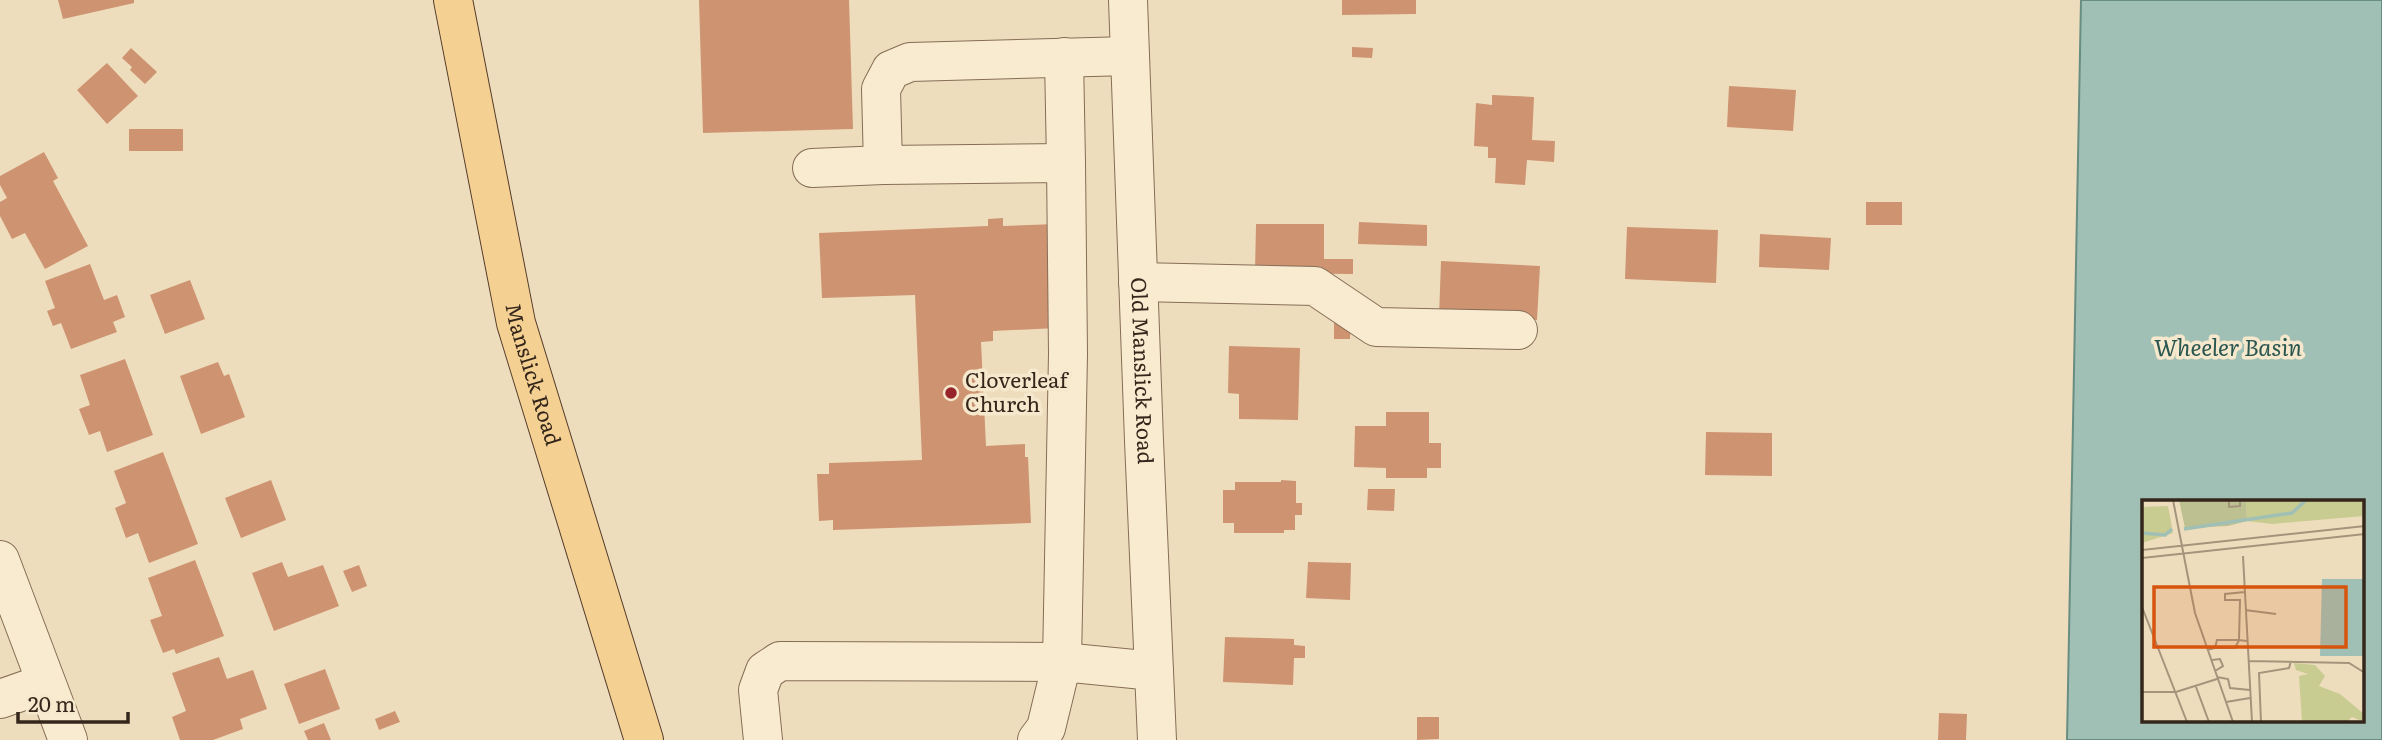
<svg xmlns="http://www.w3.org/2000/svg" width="2382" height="740" viewBox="0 0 2382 740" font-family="Literata,serif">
  <rect width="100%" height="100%" fill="#eeddbd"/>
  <path fill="#a1c0b5" stroke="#688d82" stroke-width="2" fill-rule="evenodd" d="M2081,0h301v740h-315zM2144,502h219v219h-219z"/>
  <path fill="#ce9371" d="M58,0h76v3l-71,16z
    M699,0h150l4,129 -150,4z
    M1342,0h74v14l-74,1z
    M1352,47l21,1 -1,10 -20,-1z
    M131,48l26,24 -12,12 -15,-14 2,-3 -10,-9z
    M107,63l31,33 -31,28 -30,-34z
    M1729,86l67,4 -3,41 -66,-4z
    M1492,95l42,2 -2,43 23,1 -1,21 -27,-2 -2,25 -30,-2 1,-25h-8v-11l-14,-1 2,-43 16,2z
    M129,129h54v22h-54z
    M44,152l14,26 -5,3 35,65 -43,23 -20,-36 -13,6 -12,-23v-14l7,-4 -7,-13v-9z
    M1866,202h36v23h-36z
    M1003,218v8l53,-2 1,104 -64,3v10l-12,1 5,104 39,-2v13h3l3,66 -198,7v-10l-14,1 -2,-47h12v-11l93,-3 -7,-165 -93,3 -3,-65 169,-7v-7z
    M1359,222l68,3v21l-69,-2z
    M1256,224h68v35h29v15l-98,-1z
    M1627,227l91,3 -2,53 -91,-4z
    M1760,234l71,4 -2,32 -70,-3z
    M1441,261l99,5 -3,54 -98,-3z
    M90,264l14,36 13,-5 8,22 -12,5 4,10 -46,17 -10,-26 -8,3 -6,-15 8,-3 -10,-27z
    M190,280l15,39 -40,15 -15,-39z
    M1334,316l17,1 -1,22h-16z
    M1229,346l71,2 -2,72 -59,-1v-25l-11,-1z
    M125,359l28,76 -46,17 -7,-21 -11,4 -10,-26 11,-4 -10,-30z
    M218,362l6,14 5,-2 16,43 -44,17 -21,-58z
    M1386,412h43v31h12v25h-14v10h-41v-10l-32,-1 1,-41h31z
    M1706,432l66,1v43l-67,-1z
    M163,452l35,92 -49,19 -11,-30 -12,5 -11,-30 11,-5 -12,-32z
    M271,480l15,40 -45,18 -16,-40z
    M1281,480l15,1v22h6v12h-7v15h-11v3h-50v-10h-11v-33h12v-8h46z
    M1368,489h27l-1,22 -27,-1z
    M195,560l29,76 -48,18 -2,-5 -11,4 -13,-33 12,-4 -14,-38z
    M282,562l6,15 35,-12 16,41 -65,25 -22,-58z
    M1308,562l43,1 -1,37 -44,-2z
    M359,565l8,21 -15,6 -9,-21z
    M1225,637l69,2v6l11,1v12h-11l-1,27 -70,-3z
    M219,657l8,22 26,-9 14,39 -27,10 3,10 -30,11h-33l-8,-23 14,-6 -14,-38z
    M325,669l15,40 -41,15 -15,-40z
    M395,711l5,11 -21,8 -4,-11z
    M1939,713l28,1 -1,26h-28z
    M1417,717h22v22l-22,1z
    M324,723l7,17h-23l-4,-9z"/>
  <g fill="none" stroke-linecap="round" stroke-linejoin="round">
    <defs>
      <g id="minor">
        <path id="s1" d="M1128,0l16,441 13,299"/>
        <path d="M1064,57l2,106"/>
        <path d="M812,168l71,-3"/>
        <path d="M1138,282l177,4 61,41 142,3"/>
        <path d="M0,560l68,180"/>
        <path d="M0,699l46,-16"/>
        <path d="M763,740l-5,-50 7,-19 15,-10 282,1 6,-308 -2,-191 -183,2 -2,-76 10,-19 19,-8 220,-6"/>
        <path d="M1037,740l9,-12 16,-66 92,9"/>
      </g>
      <g id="major">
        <path id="s2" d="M453,0l63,323 128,417"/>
      </g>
    </defs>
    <use href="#minor" stroke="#866d56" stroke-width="40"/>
    <use href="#major" stroke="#543c2b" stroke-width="40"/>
    <use href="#minor" stroke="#f9ebd0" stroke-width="38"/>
    <use href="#major" stroke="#f4d092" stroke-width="38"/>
  </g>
  <circle fill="#97242b" stroke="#f6e8cc" stroke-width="2.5" cx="951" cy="393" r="7"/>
  <g text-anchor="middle" stroke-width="7" stroke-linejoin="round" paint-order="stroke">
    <g font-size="21" fill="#35261b" stroke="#f6e8cc">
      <text dy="7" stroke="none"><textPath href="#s1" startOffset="371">Old Manslick Road</textPath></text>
      <text dy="7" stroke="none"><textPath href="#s2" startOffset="383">Manslick Road</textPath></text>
    </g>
    <g font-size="21" fill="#35261b" stroke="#f6e8cc" text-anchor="start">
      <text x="965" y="388">Cloverleaf<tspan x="965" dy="24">Church</tspan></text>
    </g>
    <g font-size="23" font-style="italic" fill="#2a5650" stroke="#f6e8cc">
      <text x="2228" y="356">Wheeler Basin</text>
    </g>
  </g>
  <g transform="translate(2142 500)">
    <rect width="222" height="222" fill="#eeddbd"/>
    <path d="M104,0h118v16l-92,8 -25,-3zM26,6l5,27 -31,10v-36zM152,163l21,2 10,11 -6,10 21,8 24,20v8l-12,-5 -5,5h-45l-3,-46 9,-2 -12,-4z" fill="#c8cc91"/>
    <path d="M37,0h67l1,21 -19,5 -43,2z" fill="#bdc091"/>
    <path d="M180,79h42v77h-44z" fill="#a1c0b5"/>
    <path fill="none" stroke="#a1c0b5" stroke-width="3.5" d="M42,29l108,-16 14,-13M0,33l23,2 7,-6"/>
    <path fill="none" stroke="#a4947c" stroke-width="2" d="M31,0l22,113 38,109M87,0v7l11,-1v-6M0,50l223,-24M101,56l9,166M0,58l223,-24M0,107l45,115M103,110l31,4M73,148h20l4,-8 8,1M65,150l8,-2 2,-8h22l1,-40h-15v-6l20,-2M70,160l8,-1 3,7 -8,5M106,161l101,2 16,10M75,177l11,2 2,9 20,2M54,187l13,35M0,192h34l41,-13M84,202l24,-4M119,222l-2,-49 30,-5 2,-7"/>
    <path fill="#d6540e" fill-opacity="0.15" stroke="#d6540e" stroke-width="3.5" d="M12,87h192v60h-192z"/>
    <rect width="222" height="222" fill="none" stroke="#35261b" stroke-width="3.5"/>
  </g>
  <path d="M18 712v10h110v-10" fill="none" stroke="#35261b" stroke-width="3.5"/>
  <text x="28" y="712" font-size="21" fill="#35261b" stroke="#f6e8cc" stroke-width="5" paint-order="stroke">20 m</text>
</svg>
